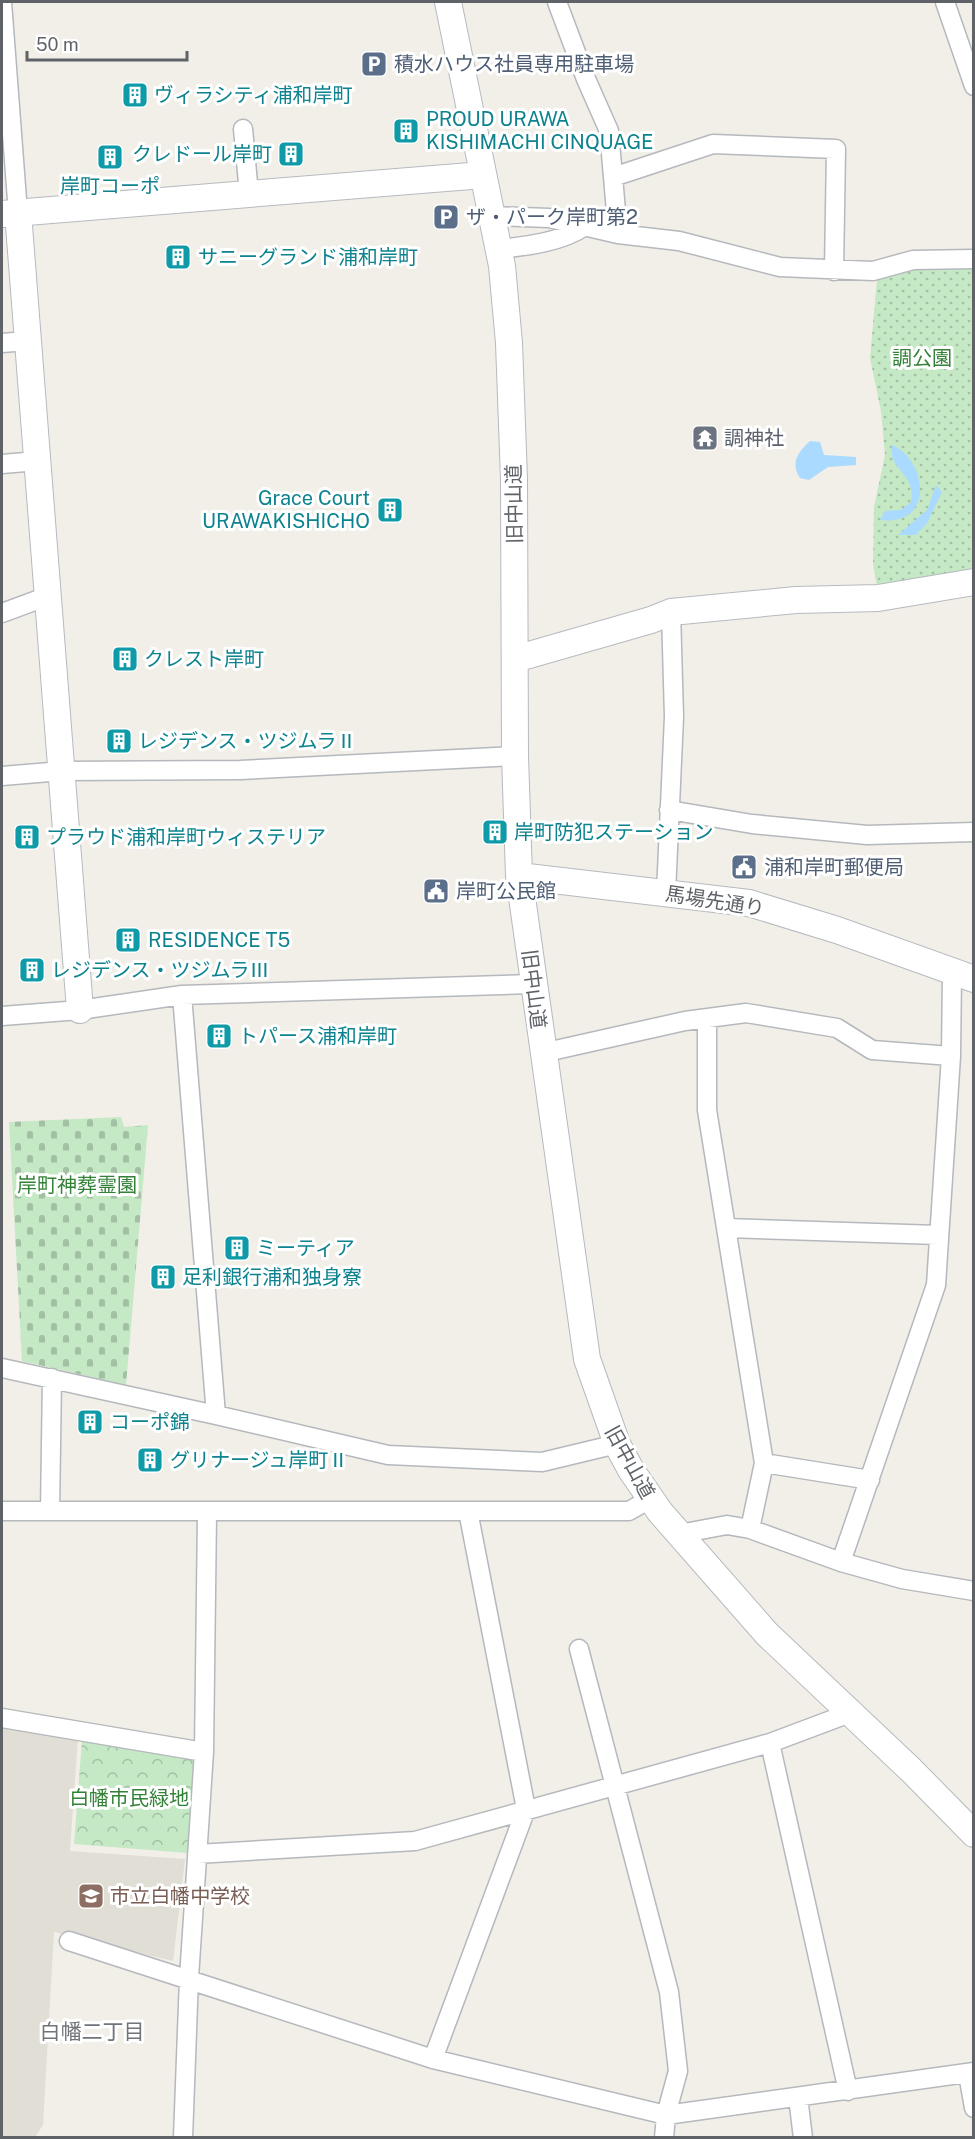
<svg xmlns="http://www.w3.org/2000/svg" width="975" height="2139" viewBox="0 0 975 2139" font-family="'Public Sans','Noto Sans JP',sans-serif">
  <defs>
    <pattern id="forest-crowns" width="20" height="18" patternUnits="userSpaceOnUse" patternTransform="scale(1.5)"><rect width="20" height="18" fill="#c5e8c5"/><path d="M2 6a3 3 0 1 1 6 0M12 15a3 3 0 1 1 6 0" fill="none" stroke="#a3c0a4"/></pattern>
    <pattern id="cemetery-stones" width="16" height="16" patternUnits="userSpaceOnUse" patternTransform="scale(1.5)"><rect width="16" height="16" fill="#c5e8c5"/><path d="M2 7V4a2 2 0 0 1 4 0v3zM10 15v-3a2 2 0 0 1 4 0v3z" fill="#a3c0a4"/></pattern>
    <pattern id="park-dots" width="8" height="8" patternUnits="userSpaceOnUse" patternTransform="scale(1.5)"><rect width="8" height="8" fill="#c5e8c5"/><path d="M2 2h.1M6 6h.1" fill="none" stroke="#a3c0a4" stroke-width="1.8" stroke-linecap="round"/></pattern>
  </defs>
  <rect width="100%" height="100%" fill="#f1efe8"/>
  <path fill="#e1ded6" d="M2,1725l76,14 -8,112 115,8 -12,102 -119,-29 -11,193 -8,12h-33z"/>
  <path fill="url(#forest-crowns)" d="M82,1740l113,19 -7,94 -114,-9z"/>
  <path fill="url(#cemetery-stones)" d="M121,1117l3,10 24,-2 -22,260 -104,-24 -13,-239z"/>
  <path fill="url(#park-dots)" d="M973,266v303l-96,18 -4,-23 1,-57 11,-52 -4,-44 -11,-53 7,-79 35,-9z"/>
  <path fill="#aadaff" d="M810,441l10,1 4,13 32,2v8l-28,2 -19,13 -9,-2c-10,-15 -2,-26 10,-37z
    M892,445c35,15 44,81 -12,75l5,-9 16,-1 10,-8c6,-29 -24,-32 -19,-57z
    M936,485l6,7 -15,31 -11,12h-18l29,-25z"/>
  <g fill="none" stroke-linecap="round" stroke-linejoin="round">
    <defs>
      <path id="street" d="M2,2l16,211
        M557,2l29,77 23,52 9,103
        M945,2l29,84
        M243,129l6,65
        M613,177l100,-33 123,5 -2,122
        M492,216l57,2 69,16 61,7 101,26 93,4 40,-11 61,-1
        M499,249c28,-3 63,-7 86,-23
        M2,343l25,-2
        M2,464l36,-3
        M2,613l46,-17
        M2,776l60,-5 178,-1 275,-14
        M669,810l83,14 115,11 107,-3
        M666,893l8,-176 -3,-105
        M182,995l34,420
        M2,1016l78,-6 102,-15 351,-11
        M707,1019v91l57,353 106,17
        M542,1053l143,-32 61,-8 91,15 35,22 79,6
        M726,1228l212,7
        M2,1368l214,47 172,40 154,7 75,-18
        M2,1511h627l21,-12
        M50,1511l2,-133
        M750,1529l14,-66
        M679,1534l48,-9 23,4 91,33 61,17 72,12
        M841,1562l95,-277 15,-229 1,-82
        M579,1649l90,343 9,79 -12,44 -2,23
        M2,1718l202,34
        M770,1743l78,348
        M197,1854l218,-13 355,-98 80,-30
        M69,1941l364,118 233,56 308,-43
        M433,2059l93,-250 -58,-298
        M968,2074l6,34
        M798,2097l5,41
        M183,2138l6,-160 15,-226 3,-239"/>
      <path id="secondary" d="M448,2l54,264 7,77 5,136 1,277 4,120 68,483 30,85 14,26 29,42 107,122 144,136 63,64
        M18,213l62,797
        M2,214l481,-39
        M515,659l136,-39 20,-8 125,-12 82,-2 96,-16
        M519,876l230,27 88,27 137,49"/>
    </defs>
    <use href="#street" stroke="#b5b8bc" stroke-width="21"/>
    <use href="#secondary" stroke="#b6babf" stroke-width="28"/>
    <use href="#street" stroke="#fff" stroke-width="18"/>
    <use href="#secondary" stroke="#fff" stroke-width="26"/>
  </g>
  <defs>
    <symbol id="parking-square" viewBox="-11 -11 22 22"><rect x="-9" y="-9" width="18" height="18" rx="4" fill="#5c6f8a" stroke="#fff"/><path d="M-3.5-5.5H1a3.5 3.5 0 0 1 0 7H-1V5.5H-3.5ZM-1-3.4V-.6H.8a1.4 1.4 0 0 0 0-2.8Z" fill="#fff"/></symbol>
    <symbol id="building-square" viewBox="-11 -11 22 22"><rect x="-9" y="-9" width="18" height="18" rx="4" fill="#0f9aa8" stroke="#fff"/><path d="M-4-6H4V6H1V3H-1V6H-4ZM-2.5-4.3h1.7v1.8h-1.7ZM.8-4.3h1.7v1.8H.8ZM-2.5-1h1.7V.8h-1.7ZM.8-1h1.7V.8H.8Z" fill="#fff"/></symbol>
    <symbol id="temple-square" viewBox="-11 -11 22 22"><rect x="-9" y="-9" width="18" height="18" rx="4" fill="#6b7280" stroke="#fff"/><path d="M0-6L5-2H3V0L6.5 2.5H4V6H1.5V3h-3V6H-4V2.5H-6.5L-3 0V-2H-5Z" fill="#fff"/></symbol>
    <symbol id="civic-square" viewBox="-11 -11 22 22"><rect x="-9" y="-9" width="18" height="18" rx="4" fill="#5c6f8a" stroke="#fff"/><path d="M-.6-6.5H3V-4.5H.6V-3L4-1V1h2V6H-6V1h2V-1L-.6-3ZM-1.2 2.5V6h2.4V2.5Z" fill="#fff"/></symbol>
    <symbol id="school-square" viewBox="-11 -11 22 22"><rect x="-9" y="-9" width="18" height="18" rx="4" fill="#8d6e63" stroke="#fff"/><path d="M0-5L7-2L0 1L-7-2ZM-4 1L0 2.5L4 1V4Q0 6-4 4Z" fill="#fff"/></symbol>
  </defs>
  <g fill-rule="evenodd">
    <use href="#parking-square" x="359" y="49" width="30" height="30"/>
    <use href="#building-square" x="120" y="80" width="30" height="30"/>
    <use href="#building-square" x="391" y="116" width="30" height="30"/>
    <use href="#building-square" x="276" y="139" width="30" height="30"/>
    <use href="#building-square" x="95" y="142" width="30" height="30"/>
    <use href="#parking-square" x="431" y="202" width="30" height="30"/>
    <use href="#building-square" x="163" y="242" width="30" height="30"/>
    <use href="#temple-square" x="690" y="423" width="30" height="30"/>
    <use href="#building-square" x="375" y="495" width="30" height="30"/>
    <use href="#building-square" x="110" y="644" width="30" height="30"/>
    <use href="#building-square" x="104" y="726" width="30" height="30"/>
    <use href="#building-square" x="480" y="817" width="30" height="30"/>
    <use href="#building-square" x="12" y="822" width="30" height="30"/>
    <use href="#civic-square" x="729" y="852" width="30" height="30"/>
    <use href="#civic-square" x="421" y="876" width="30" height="30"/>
    <use href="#building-square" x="113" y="925" width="30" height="30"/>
    <use href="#building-square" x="17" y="955" width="30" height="30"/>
    <use href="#building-square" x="204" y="1021" width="30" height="30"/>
    <use href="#building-square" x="222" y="1233" width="30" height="30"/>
    <use href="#building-square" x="148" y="1262" width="30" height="30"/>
    <use href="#building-square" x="75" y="1407" width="30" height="30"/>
    <use href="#building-square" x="135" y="1445" width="30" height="30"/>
    <use href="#school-square" x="76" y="1881" width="30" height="30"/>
  </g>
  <g text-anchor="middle" stroke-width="6" stroke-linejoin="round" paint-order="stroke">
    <g font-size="20" fill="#4e5e75" stroke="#fff" text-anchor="start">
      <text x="394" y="71">積水ハウス社員専用駐車場</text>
      <text x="466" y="224">ザ・パーク岸町第2</text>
      <text x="764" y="874">浦和岸町郵便局</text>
      <text x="456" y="898">岸町公民館</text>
    </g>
    <g font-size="20" fill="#0d838f" stroke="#fff" text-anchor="start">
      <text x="154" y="102">ヴィラシティ浦和岸町</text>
      <text x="426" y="126">PROUD URAWA<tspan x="426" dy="23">KISHIMACHI CINQUAGE</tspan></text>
      <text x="272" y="161" text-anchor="end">クレドール岸町</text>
      <text x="110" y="193" text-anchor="middle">岸町コーポ</text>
      <text x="198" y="264">サニーグランド浦和岸町</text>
      <text x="370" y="505" text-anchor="end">Grace Court<tspan x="370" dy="23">URAWAKISHICHO</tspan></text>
      <text x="144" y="666">クレスト岸町</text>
      <text x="138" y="748">レジデンス・ツジムラⅡ</text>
      <text x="514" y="839">岸町防犯ステーション</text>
      <text x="46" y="844">プラウド浦和岸町ウィステリア</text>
      <text x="148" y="947">RESIDENCE T5</text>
      <text x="51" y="977">レジデンス・ツジムラⅢ</text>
      <text x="238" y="1043">トパース浦和岸町</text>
      <text x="256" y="1255">ミーティア</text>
      <text x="182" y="1284">足利銀行浦和独身寮</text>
      <text x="110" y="1429">コーポ錦</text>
      <text x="170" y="1467">グリナージュ岸町Ⅱ</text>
    </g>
    <g font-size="20" fill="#348238" stroke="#fff">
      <text x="922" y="365">調公園</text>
      <text x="77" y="1192">岸町神葬霊園</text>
      <text x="129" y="1805">白幡市民緑地</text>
    </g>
    <g font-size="20" fill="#5b616d" stroke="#fff" text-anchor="start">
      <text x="724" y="445">調神社</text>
    </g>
    <g font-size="20" fill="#5f6368" stroke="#fff">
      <text transform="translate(514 504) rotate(-91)" y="7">旧中山道</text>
      <text transform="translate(715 901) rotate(9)" y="7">馬場先通り</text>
      <text transform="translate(534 989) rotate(83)" y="7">旧中山道</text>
      <text transform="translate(630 1462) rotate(61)" y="7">旧中山道</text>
    </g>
    <g font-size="20" fill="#785e54" stroke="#fff" text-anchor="start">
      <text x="110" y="1903">市立白幡中学校</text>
    </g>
    <g font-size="21" fill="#70757a" stroke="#fff">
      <text x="92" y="2039">白幡二丁目</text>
    </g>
  </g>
  <rect width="975" height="2139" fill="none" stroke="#5f6368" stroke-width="6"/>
  <path d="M27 51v9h160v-9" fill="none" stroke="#5f6368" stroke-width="3"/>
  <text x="36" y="51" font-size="18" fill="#5f6368" stroke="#ffffff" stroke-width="4.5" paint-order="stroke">50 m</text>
</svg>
